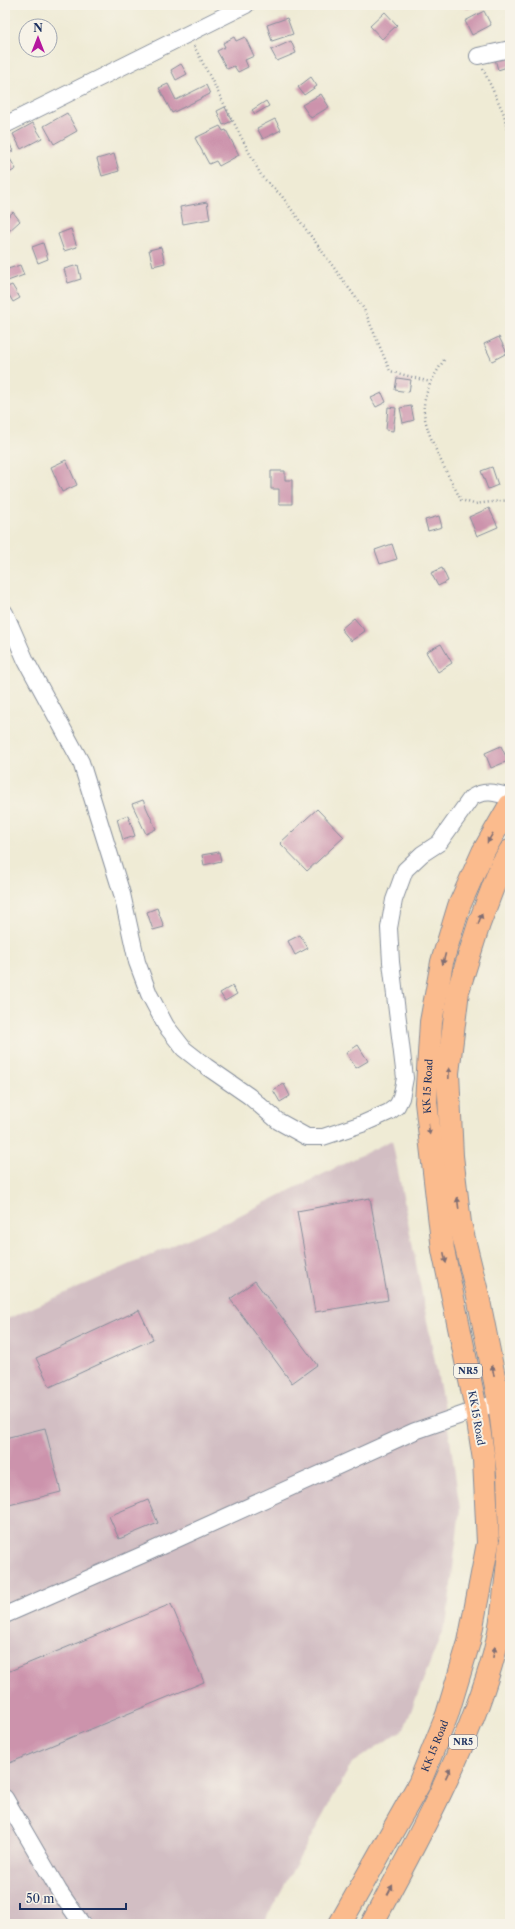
<svg xmlns="http://www.w3.org/2000/svg" width="515" height="1929" viewBox="0 0 515 1929" font-family="'Libre Caslon Text',serif">
  <rect width="100%" height="100%" fill="#f7f3e8"/>
  <filter id="ink" filterUnits="userSpaceOnUse"><feTurbulence type="fractalNoise" baseFrequency=".025" numOctaves="2"/><feDisplacementMap in="SourceGraphic" scale="8" xChannelSelector="R" yChannelSelector="G"/><feConvolveMatrix kernelMatrix="1 2 1 2 8 2 1 2 1" color-interpolation-filters="sRGB"/></filter>
  <filter id="wash" filterUnits="userSpaceOnUse"><feTurbulence type="fractalNoise" baseFrequency=".012" numOctaves="4" result="noise"/><feDisplacementMap in="SourceGraphic" scale="16" xChannelSelector="R" yChannelSelector="G"/><feGaussianBlur stdDeviation="0.9" result="paint"/><feColorMatrix in="noise" values="0 0 0 0 0 0 0 0 0 0 0 0 0 0 0 0 0 1.4 0 .05"/><feComposite in="paint" operator="in"/></filter>
  <g filter="url(#wash)">
    <rect width="100%" height="100%" fill="#efebd5"/>
    <path fill="#d2bec3" d="M392,1140l58,299 10,70 -13,110 -43,110 -52,34 -89,161h-258v-604l227,-101z"/>
    <g id="blocks">
      <path fill="#cc93ac" d="M465,5h12l-10,4z
        M484,11l7,14 -19,10 -7,-14z
        M385,12l12,13 -15,14 -12,-13z
        M287,18l6,16 -21,7 -5,-16z
        M234,37l2,4 9,-4 9,19 -9,4 3,7 -10,5 -4,-6 -7,3 -10,-18 8,-4 -2,-4z
        M291,41l5,12 -19,8 -6,-11z
        M510,53v13l-12,4 -4,-15z
        M181,64l6,10 -11,6 -5,-10z
        M311,77l6,9 -13,9 -6,-8z
        M168,84l8,16 30,-15 4,9 -38,19 -13,-25z
        M321,94l8,13 -18,11 -9,-13z
        M266,101l3,5 -14,8 -3,-4z
        M225,107l7,14 -9,4 -6,-14z
        M67,113l10,18 -23,13 -10,-18z
        M275,119l6,11 -18,9 -6,-11z
        M33,123l9,15 -21,11 -8,-15z
        M220,126l3,5 3,-1 13,25 -20,11 -3,-5 -7,3 -14,-26z
        M7,138l6,13 -8,4v-16z
        M114,154l5,17 -17,5 -5,-17z
        M10,159l6,10 -7,4 -4,-6v-5z
        M207,202l3,17 -27,5 -3,-17z
        M13,212l7,9 -12,11 -3,-3v-10z
        M71,229l6,18 -13,4 -6,-17z
        M43,243l5,16 -10,4 -6,-16z
        M161,247l4,16 -12,3 -4,-16z
        M20,265l4,10 -19,7v-12z
        M78,265l3,14 -13,4 -4,-14z
        M12,285l8,13 -7,4 -8,-14z
        M499,337l8,16 -15,8 -8,-17z
        M397,378l14,2 -2,12 -14,-2z
        M382,393l4,9 -10,5 -5,-9z
        M411,406l3,14 -11,3 -3,-15z
        M388,407l8,1 -3,23 -7,-1z
        M66,460l11,25 -15,7 -11,-25z
        M492,467l6,18 -10,4 -7,-18z
        M271,471h14v9h7v24h-13v-15h-8z
        M489,508l9,19 -21,9 -8,-19z
        M439,516l3,11 -14,4 -3,-11z
        M392,544l5,15 -17,5 -5,-14z
        M442,568l6,13 -10,5 -7,-13z
        M354,618l11,13 -14,10 -10,-12z
        M441,644l11,19 -14,9 -12,-20z
        M501,746l7,15 -17,7 -6,-15z
        M143,800l13,29 -10,5 -14,-30z
        M317,809l27,28 -37,34 -27,-28z
        M128,815l7,21 -12,4 -6,-21z
        M219,852l2,9 -17,4 -2,-10z
        M157,908l7,19 -11,3 -6,-18z
        M300,935l8,13 -13,7 -7,-14z
        M232,986l5,8 -12,7 -5,-8z
        M358,1045l10,16 -12,7 -10,-15z
        M284,1084l6,12 -10,6 -7,-12z
        M370,1198l18,102 -73,12 -18,-101z
        M255,1281l62,84 -25,18 -62,-84z
        M139,1310l14,29 -103,48 -14,-29z
        M45,1428l16,64 -56,14v-68z
        M148,1500l10,23 -39,16 -10,-23z
        M171,1604l33,78 -197,82 -2,-5v-86z"/>
    </g>
  </g>
  <g filter="url(#ink)">
    <use href="#blocks" fill-opacity="0" stroke="#858d9a" stroke-width="1"/>
    <g fill="none" stroke-linecap="round" stroke-linejoin="round">
      <defs>
        <path id="minor" d="M478,56l32,-7
          M5,125l241,-120
          M5,613l21,48 55,101 41,132 15,68 12,32 17,32 18,23 23,18 42,29 29,25 29,16h16l39,-13 27,-12 8,-6 4,-8 4,-20 -14,-116 -2,-34 5,-28 11,-30 17,-16 17,-11 32,-45c14,-9 25,-5 39,-1
          M5,1615l137,-60 273,-124 84,-29
          M5,1798l54,93 23,33"/>
        <g id="highway">
          <path d="M510,851l-9,15 -22,58 -21,67 -10,82 4,83 8,67 18,73 21,106 9,72 2,61"/>
          <path id="s1" d="M340,1924l79,-140 28,-69 22,-73 19,-99 -4,-83 -8,-51 -33,-159 -17,-148 5,-80 11,-60 17,-56 24,-54 27,-47"/>
          <path d="M372,1924c45,-83 92,-168 119,-259 12,-39 14,-81 19,-120"/>
        </g>
      </defs>
      <use href="#minor" stroke="#858d9a" stroke-width="18"/>
      <use href="#highway" stroke="#858d9a" stroke-width="24"/>
      <path stroke="#858d9a" stroke-width="2.5" stroke-dasharray="1 3" stroke-linecap="butt" d="M194,46l68,131 19,18 83,114 26,62 40,11
        M483,69l21,45 6,33
        M444,360c-9,14 -18,28 -20,45 -3,23 26,73 37,95l13,4 36,-4"/>
      <use href="#minor" stroke="#fff" stroke-width="16"/>
      <use href="#highway" stroke="#fbbb8d" stroke-width="22"/>
    </g>
    <defs><path id="oneway-solid" d="M-6-.8H1V-3.2L6.5 0L1 3.2V.8H-6Z"/></defs>
    <g fill="#806e73">
      <use href="#oneway-solid" transform="translate(490 838) rotate(120)"/>
      <use href="#oneway-solid" transform="translate(480 919) rotate(-70)"/>
      <use href="#oneway-solid" transform="translate(444 959) rotate(105)"/>
      <use href="#oneway-solid" transform="translate(449 1073) rotate(-88)"/>
      <use href="#oneway-solid" transform="translate(429 1129) rotate(83)"/>
      <use href="#oneway-solid" transform="translate(458 1203) rotate(-97)"/>
      <use href="#oneway-solid" transform="translate(445 1258) rotate(78)"/>
      <use href="#oneway-solid" transform="translate(493 1371) rotate(-101)"/>
      <use href="#oneway-solid" transform="translate(494 1652) rotate(-79)"/>
      <use href="#oneway-solid" transform="translate(448 1773) rotate(-65)"/>
      <use href="#oneway-solid" transform="translate(390 1890) rotate(-62)"/>
    </g>
  </g>
  <g text-anchor="middle" stroke-width="4" stroke-linejoin="round" paint-order="stroke">
    <g fill="#f7f3e8" stroke="#5d6a87" stroke-width="1">
      <rect x="454" y="1364" width="28" height="14" rx="3"/>
      <rect x="449" y="1735" width="28" height="14" rx="3"/>
    </g>
    <g font-size="9" font-weight="bold" fill="#1b2f5e">
      <text x="468" y="1374">NR5</text>
      <text x="463" y="1745">NR5</text>
    </g>
    <g font-size="10" fill="#1b2f5e" stroke="#f7f3e8">
      <text dy="4" stroke="none"><textPath href="#s1" startOffset="874">KK 15 Road</textPath></text>
      <text transform="translate(477 1418) rotate(80)" y="4">KK 15 Road</text>
      <text dy="4" stroke="none"><textPath href="#s1" startOffset="202">KK 15 Road</textPath></text>
    </g>
  </g>
  <rect width="515" height="1929" fill="none" stroke="#f7f3e8" stroke-width="20"/>
  <g transform="translate(38 38)"><circle r="19" fill="#f7f3e8" stroke="#9fa5b1"/>
  <path d="M0-3L7 15L0 10L-7 15Z" fill="#b5179e"/>
  <text y="-6" font-size="11" font-weight="bold" text-anchor="middle" fill="#1b2f5e">N</text>
  </g>
  <path d="M20 1903v6h106v-6" fill="none" stroke="#1b2f5e" stroke-width="2"/>
  <text x="26" y="1903" font-size="12" fill="#1b2f5e" stroke="#f7f3e8" stroke-width="3" paint-order="stroke">50 m</text>
</svg>
